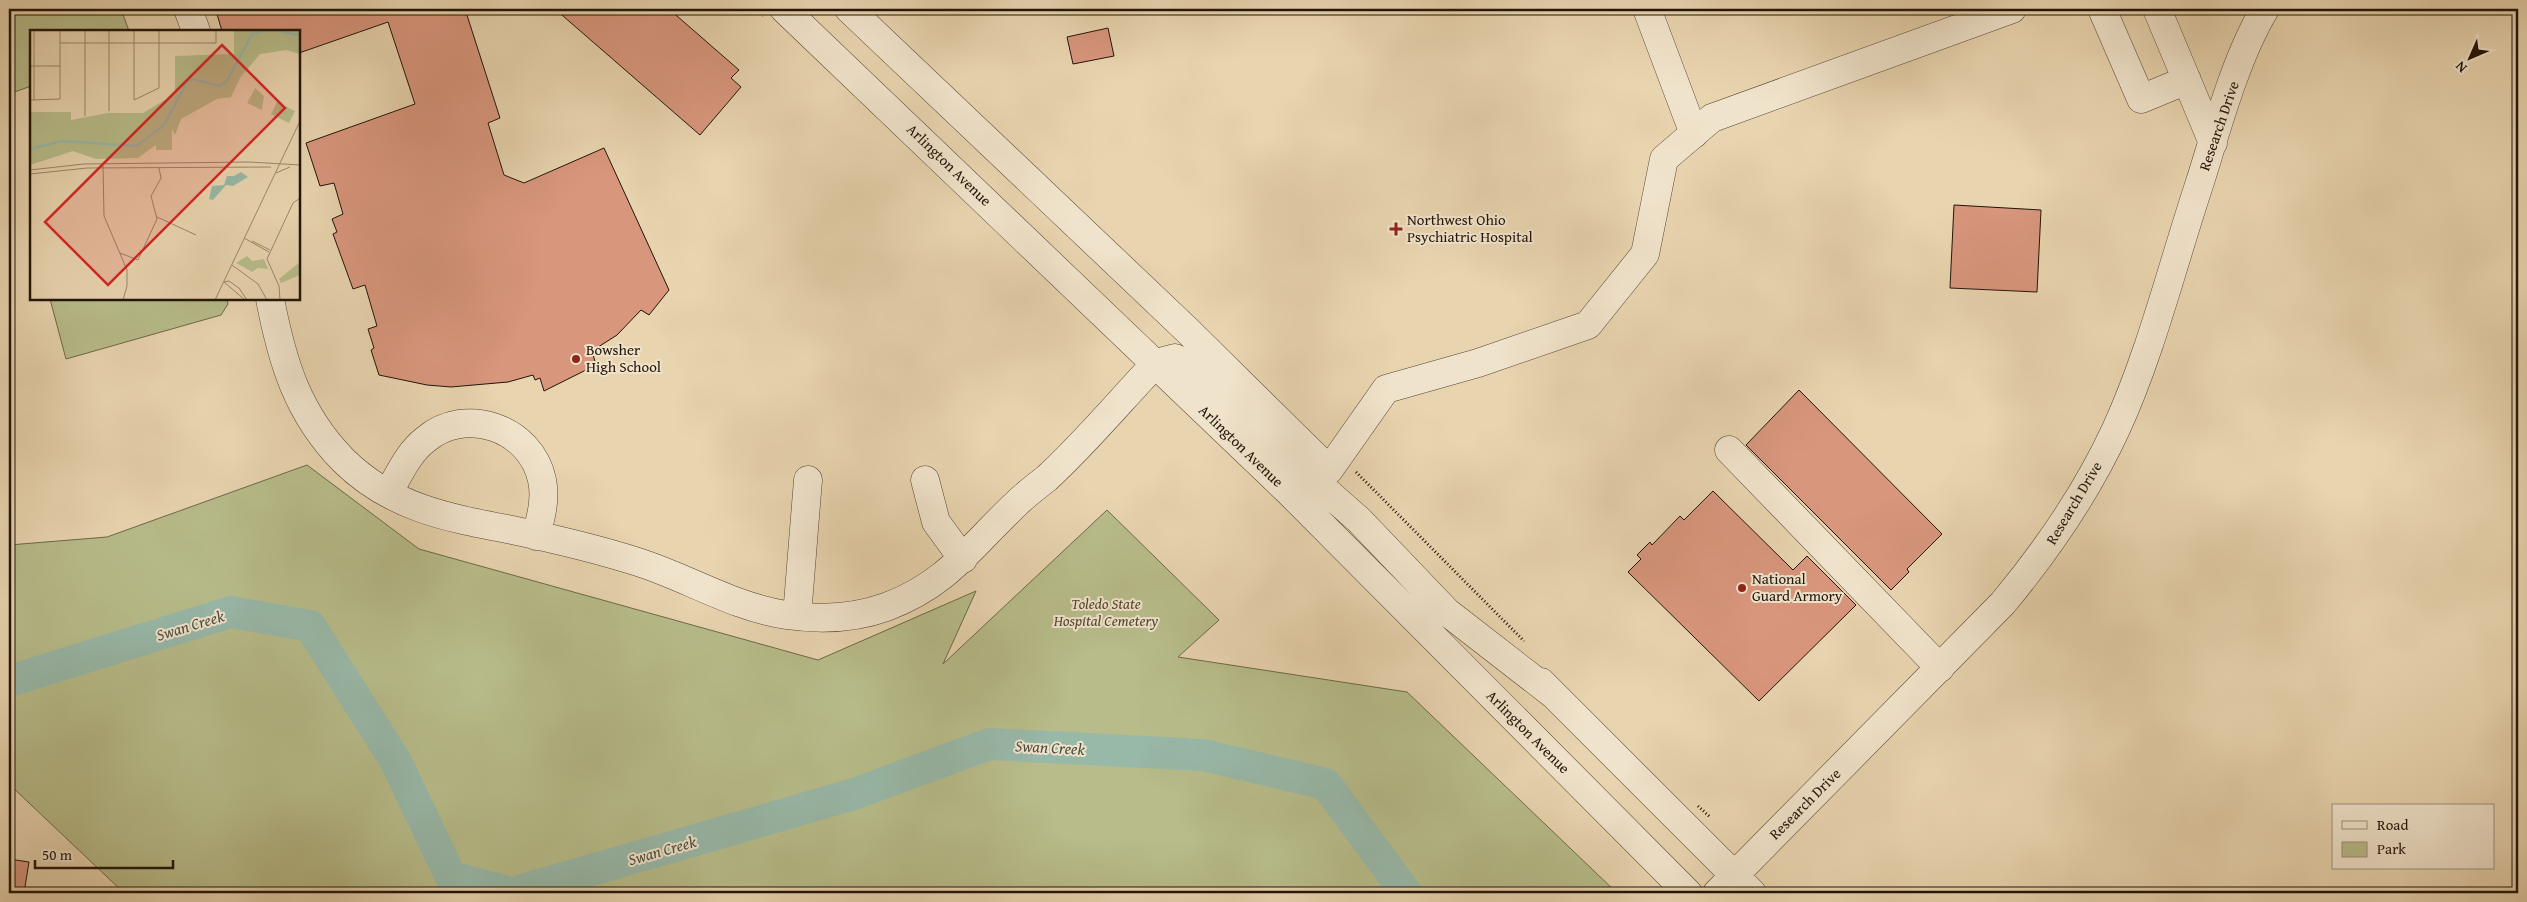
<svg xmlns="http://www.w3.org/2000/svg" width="2527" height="902" viewBox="0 0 2527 902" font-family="'Gentium Book Plus',serif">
  <rect width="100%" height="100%" fill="#e8d4af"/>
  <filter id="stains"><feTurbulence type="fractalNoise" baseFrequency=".004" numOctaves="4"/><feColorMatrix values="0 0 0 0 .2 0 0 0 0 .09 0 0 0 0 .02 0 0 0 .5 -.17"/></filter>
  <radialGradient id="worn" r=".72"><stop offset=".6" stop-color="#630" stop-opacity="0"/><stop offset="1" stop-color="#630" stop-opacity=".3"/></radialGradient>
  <path fill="#b7bc8a" stroke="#6c6849" d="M9,9h112l8,22h-98v55l-22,8z
    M50,299h177l1,5 -7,11 -155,44z
    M307,465l112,84 399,111 158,-69 -33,73 164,-154 112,110 -41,37 229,35 210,201h-922l-17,-4 -5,4h-549l-115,-109v-239l98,-8z"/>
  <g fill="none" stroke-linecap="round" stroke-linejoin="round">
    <path stroke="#98b8a8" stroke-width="32" d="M9,681l222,-69 79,14 85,134 56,117 61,16 342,-99 135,-50 214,11 123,29 80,109"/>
  </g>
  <path fill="#d8967d" stroke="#221408" d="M230,9h235l35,109 -12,5 16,52 20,8 80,-35 65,142 -20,25 -8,-5 -24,25 -25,16 4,14 -52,26 -4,-13 -5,2 -2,-5 -25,7 -57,5 -24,-2 -48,-10 -8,-25 3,-2 -6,-19 9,-3 -12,-41 -12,4 -20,-55 4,-2 -5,-13 11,-5 -9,-31 -14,3 -14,-43 109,-39 -27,-82 -89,31v-22h-77l-5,-17z
    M555,9h114l70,61 -8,8 10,9 -41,48z
    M1108,28l6,28 -41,8 -6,-27z
    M1954,205l87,5 -4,82 -87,-4z
    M1799,390l143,144 -35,35 2,3 -18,18 -145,-145z
    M1713,491l80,79 14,-14 49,49 -97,96 -131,-129 13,-13 -4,-4 13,-13 2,3 28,-29 4,4z
    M9,859l20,3 -5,31h-15z"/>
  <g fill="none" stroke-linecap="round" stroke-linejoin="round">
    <defs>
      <path id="minor" d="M188,9l8,22
        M784,9l505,483 399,401
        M849,9l338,321 140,138
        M1647,9l47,125
        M2102,9l39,90 46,-19
        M2157,9l56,134
        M270,299c12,62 27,114 73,161 48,48 106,58 169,70 43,9 85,19 126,32 50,16 96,45 148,53 35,5 67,4 100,-8 62,-23 85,-61 131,-104 9,-9 20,-17 30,-25 39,-36 73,-77 109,-115l19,-5 22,11 67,67 95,84 88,92 107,83
        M1729,450l211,218
        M1329,470l57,-81 92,-26 110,-38 57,-71 19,-95 48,-41 300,-109
        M925,480l11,42 27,37
        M388,493c11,-18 20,-40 37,-53 40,-35 106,-12 117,40 4,19 -1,37 -6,56
        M797,616l11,-136
        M1541,682l211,211
        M1717,893l286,-290c44,-53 84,-111 113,-174 35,-76 57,-166 84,-247 17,-54 36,-125 65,-173"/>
    </defs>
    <use href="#minor" stroke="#544432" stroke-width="29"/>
    <path stroke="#221408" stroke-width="3" stroke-dasharray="1 2.5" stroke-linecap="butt" d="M755,9l8,7
      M1356,472l168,169
      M1698,806l12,11"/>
    <use href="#minor" stroke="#f0e3cb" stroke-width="28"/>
  </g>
  <g fill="#8f2418" stroke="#f0e3cb" stroke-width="2">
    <path d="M1393.5 221.5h5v5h5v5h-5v5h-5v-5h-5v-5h5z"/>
    <circle cx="576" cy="359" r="5"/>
    <circle cx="1742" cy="588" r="5"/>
  </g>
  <g text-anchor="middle" stroke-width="4" stroke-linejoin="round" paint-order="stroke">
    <g font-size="15" fill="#221408" stroke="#f0e3cb">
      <text transform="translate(2219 126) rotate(-71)" y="5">Research Drive</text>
      <text transform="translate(949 165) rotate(44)" y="5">Arlington Avenue</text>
      <text transform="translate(1241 446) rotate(44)" y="5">Arlington Avenue</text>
      <text transform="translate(2074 503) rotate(-59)" y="5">Research Drive</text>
      <text transform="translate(1528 732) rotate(45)" y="5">Arlington Avenue</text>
      <text transform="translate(1805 804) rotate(-45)" y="5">Research Drive</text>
    </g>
    <g font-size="15" fill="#221408" stroke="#f0e3cb" text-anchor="start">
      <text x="1407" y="225">Northwest Ohio<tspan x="1407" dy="17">Psychiatric Hospital</tspan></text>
      <text x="586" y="355">Bowsher<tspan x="586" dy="17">High School</tspan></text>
      <text x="1752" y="584">National<tspan x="1752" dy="17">Guard Armory</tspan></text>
    </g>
    <g font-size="15" font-style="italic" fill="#4f462f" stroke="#f0e3cb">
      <text x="1106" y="609">Toledo State<tspan x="1106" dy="17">Hospital Cemetery</tspan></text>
    </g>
    <g font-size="16" font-style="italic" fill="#4b4d40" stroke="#f0e3cb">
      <text transform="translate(190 625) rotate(-17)" y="6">Swan Creek</text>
      <text transform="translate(1050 747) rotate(3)" y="6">Swan Creek</text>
      <text transform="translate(662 850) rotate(-16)" y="6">Swan Creek</text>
    </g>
  </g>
  <g transform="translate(30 30)">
    <rect width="270" height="270" fill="#e8d4af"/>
    <path d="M204,0h66v24l-14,-4 -26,4 -20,24 -9,19 -14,2 -36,20 -6,16 -3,-6v21h-16v-5l-18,13 -42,1 -23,-8 -43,14v-53h41v8l37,-7h35l32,-19v-38l59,-2zM225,58l9,8 -2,14 -15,-7zM247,72l18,9 -6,12 -18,-9zM217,226l5,5 12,-2 4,10 -10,-1 -6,4 -16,-9zM270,232v13l-19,8 -2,-4z" fill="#b7bc8a"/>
    <path d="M211,142l7,5 -15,9 -7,-1 -13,15 -4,-1 3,-13 12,-1 3,-9h7z" fill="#98b8a8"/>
    <path fill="none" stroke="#98b8a8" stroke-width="2.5" d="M0,119l32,-8 75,5 27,-21 23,-43 5,-3 27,7 7,-4 27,-49 19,-3 28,5"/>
    <path fill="none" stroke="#99876c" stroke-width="1" d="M4,0v70M55,0v86M79,0v81M104,0v70l25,-12v-58M30,13h156v-13M0,36h30M0,70l30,-1v-69M73,136l1,50 23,54v16l-4,14M0,140l54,-6 165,-2 51,3M246,143l14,-6M0,144l57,-6 184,-1M127,187l39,18M214,208l25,14M222,211l18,9M90,223l18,7 19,-41 -6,-23 10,-18 -2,-10M202,235l26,19 9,16M194,252l5,-1 10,7 8,12M194,252l21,18M185,270l85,-179M250,270l-1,-14 -12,-27 26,-56 7,-5"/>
    <path fill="#d62828" fill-opacity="0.15" stroke="#d62828" stroke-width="2.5" d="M192,15l63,63 -177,177 -63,-63z"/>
    <rect width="270" height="270" fill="none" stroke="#221408" stroke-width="2.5"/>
  </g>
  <rect width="2527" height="902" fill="none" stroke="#e8d4af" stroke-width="30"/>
  <rect x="10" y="10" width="2507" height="882" fill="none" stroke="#221408" stroke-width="2.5"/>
  <rect x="15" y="15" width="2497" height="872" fill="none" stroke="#221408"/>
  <rect x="2332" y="804" width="162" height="65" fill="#f0e3cb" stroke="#9e907d"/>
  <rect x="2342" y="821" width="25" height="8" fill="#f0e3cb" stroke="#9e907d"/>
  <text x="2377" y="830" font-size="15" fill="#221408">Road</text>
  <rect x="2342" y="842" width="25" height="15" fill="#b7bc8a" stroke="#9e907d"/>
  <text x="2377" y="854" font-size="15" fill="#221408">Park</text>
  <g transform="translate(2470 58) rotate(225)" stroke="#f0e3cb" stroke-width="4" paint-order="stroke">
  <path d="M0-4L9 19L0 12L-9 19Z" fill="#221408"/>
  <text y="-8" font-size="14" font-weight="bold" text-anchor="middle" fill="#221408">N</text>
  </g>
  <path d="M35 860v8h138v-8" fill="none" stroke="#221408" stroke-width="2.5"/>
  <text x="42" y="860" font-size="15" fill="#221408" stroke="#f0e3cb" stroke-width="4" paint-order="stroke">50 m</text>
  <rect width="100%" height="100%" filter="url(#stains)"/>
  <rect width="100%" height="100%" fill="url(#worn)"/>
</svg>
